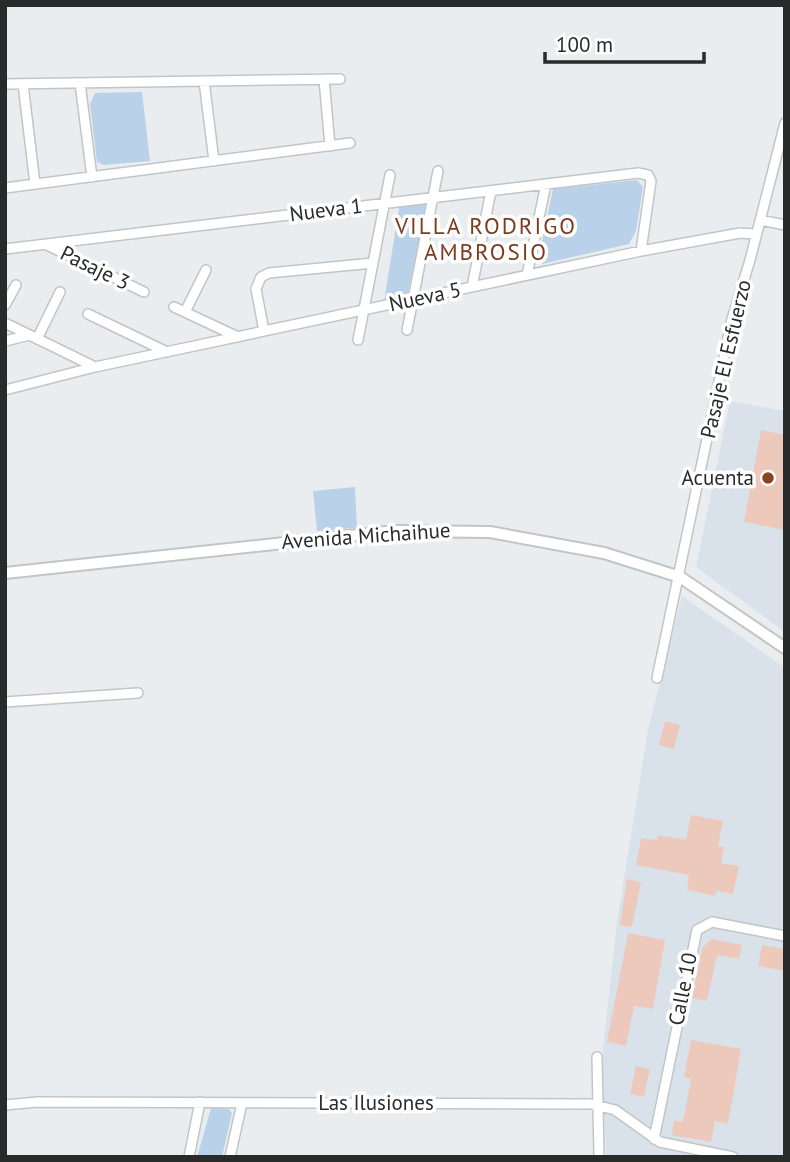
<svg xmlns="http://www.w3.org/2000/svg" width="790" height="1162" viewBox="0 0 790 1162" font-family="'PT Sans',sans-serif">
  <rect width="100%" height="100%" fill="#eaedef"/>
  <path fill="#d9e2ea" d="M730,401l55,10v221l-89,-65z
    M682,596l103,72v489h-179l-4,-100 15,-135 31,-192z"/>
  <path fill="#b9d2e9" d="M142,92l8,69 -47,4 -6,-3 -7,-58 5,-11z
    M637,180l6,7 -7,44 -7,13 -87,20 -3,-8 14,-67z
    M424,203l2,4 -18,86 -3,3 -21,6 15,-94 3,-3z
    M355,487l2,41 -40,3 -4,-40z
    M211,1108l18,1 3,4 -10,44h-25z"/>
  <path fill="#edc9bc" d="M761,430l24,5v95l-41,-8z
    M665,721l15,4 -6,24 -15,-4z
    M691,815l32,6 -5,25 6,1 -3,16 18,3 -6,28 -17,-3 -1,5 -28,-6 2,-15 -53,-10 5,-27 16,2 1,-5 28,5z
    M627,879l14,3 -9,45 -12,-2z
    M628,933l37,7 -12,69 -19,-3 -8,40 -19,-4z
    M712,939l30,6 -3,14 -22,-4 -10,46 -15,-3 10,-50z
    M762,945l23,4v22l-27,-5z
    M691,1040l50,9 -13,75 -13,-3 -4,21 -39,-7 2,-15 9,2 8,-43 -7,-2z
    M636,1066l14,3 -6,28 -14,-3z"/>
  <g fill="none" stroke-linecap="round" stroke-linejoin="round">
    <defs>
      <path id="minor" d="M324,79l6,67
        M204,81l10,80
        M80,83l12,94
        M5,84l335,-5
        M23,84l12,100
        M5,188l345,-45
        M760,220l25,5
        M47,245l97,47
        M5,249l633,-76 10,2 3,6 -10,70
        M527,275l19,-91
        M472,287l19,-96
        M5,305l11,-20
        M174,307l64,30
        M185,312l21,-42
        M88,314l79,38
        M5,323l90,44
        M407,330l31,-159
        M264,331l-8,-42 5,-12 8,-4 104,-10
        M37,339l23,-47
        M358,340l32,-165
        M5,341l25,-6
        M5,390l90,-23 546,-116 99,-18 16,1
        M657,678l75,-359 18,-59 35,-137
        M5,702l133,-9
        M597,1057l2,100
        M5,1105l32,-3 555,2 23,6 45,32 73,15
        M654,1139l43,-209 15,-8 73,14
        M189,1157l11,-55
        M230,1157l12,-54"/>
      <path id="tertiary" d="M5,573l390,-42 95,1 114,21 76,24 105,71"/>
    </defs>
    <use href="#minor" stroke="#c2c5c7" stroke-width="12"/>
    <use href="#tertiary" stroke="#c2c5c7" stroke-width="14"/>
    <use href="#minor" stroke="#fff" stroke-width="9"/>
    <use href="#tertiary" stroke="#fff" stroke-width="10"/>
  </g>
  <circle fill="#8c4324" stroke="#fff" stroke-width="2.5" cx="768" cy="478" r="7"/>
  <g text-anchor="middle" stroke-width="7" stroke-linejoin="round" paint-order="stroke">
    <g font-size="21" fill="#292a2a" stroke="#fff">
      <text transform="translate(326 210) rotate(-7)" y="7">Nueva 1</text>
      <text transform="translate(95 268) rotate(26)" y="7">Pasaje 3</text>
      <text transform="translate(425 297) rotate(-12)" y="7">Nueva 5</text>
      <text transform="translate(726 359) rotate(-77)" y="7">Pasaje El Esfuerzo</text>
      <text transform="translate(366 536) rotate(-4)" y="7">Avenida Michaihue</text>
      <text transform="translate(683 989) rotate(-79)" y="7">Calle 10</text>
      <text x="376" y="1110">Las Ilusiones</text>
    </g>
    <g font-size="21" fill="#292a2a" stroke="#fff" text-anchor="end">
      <text x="754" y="485">Acuenta</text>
    </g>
    <g font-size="23" letter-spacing="2" fill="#7d3b1f" stroke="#fff">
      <text x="486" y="234">VILLA RODRIGO<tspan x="486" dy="26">AMBROSIO</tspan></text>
    </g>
  </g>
  <rect width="790" height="1162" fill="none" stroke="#292a2a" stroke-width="14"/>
  <path d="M545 52v10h159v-10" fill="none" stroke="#292a2a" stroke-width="3.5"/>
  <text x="556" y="52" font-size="21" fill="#292a2a" stroke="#ffffff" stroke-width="5" paint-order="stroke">100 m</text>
</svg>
